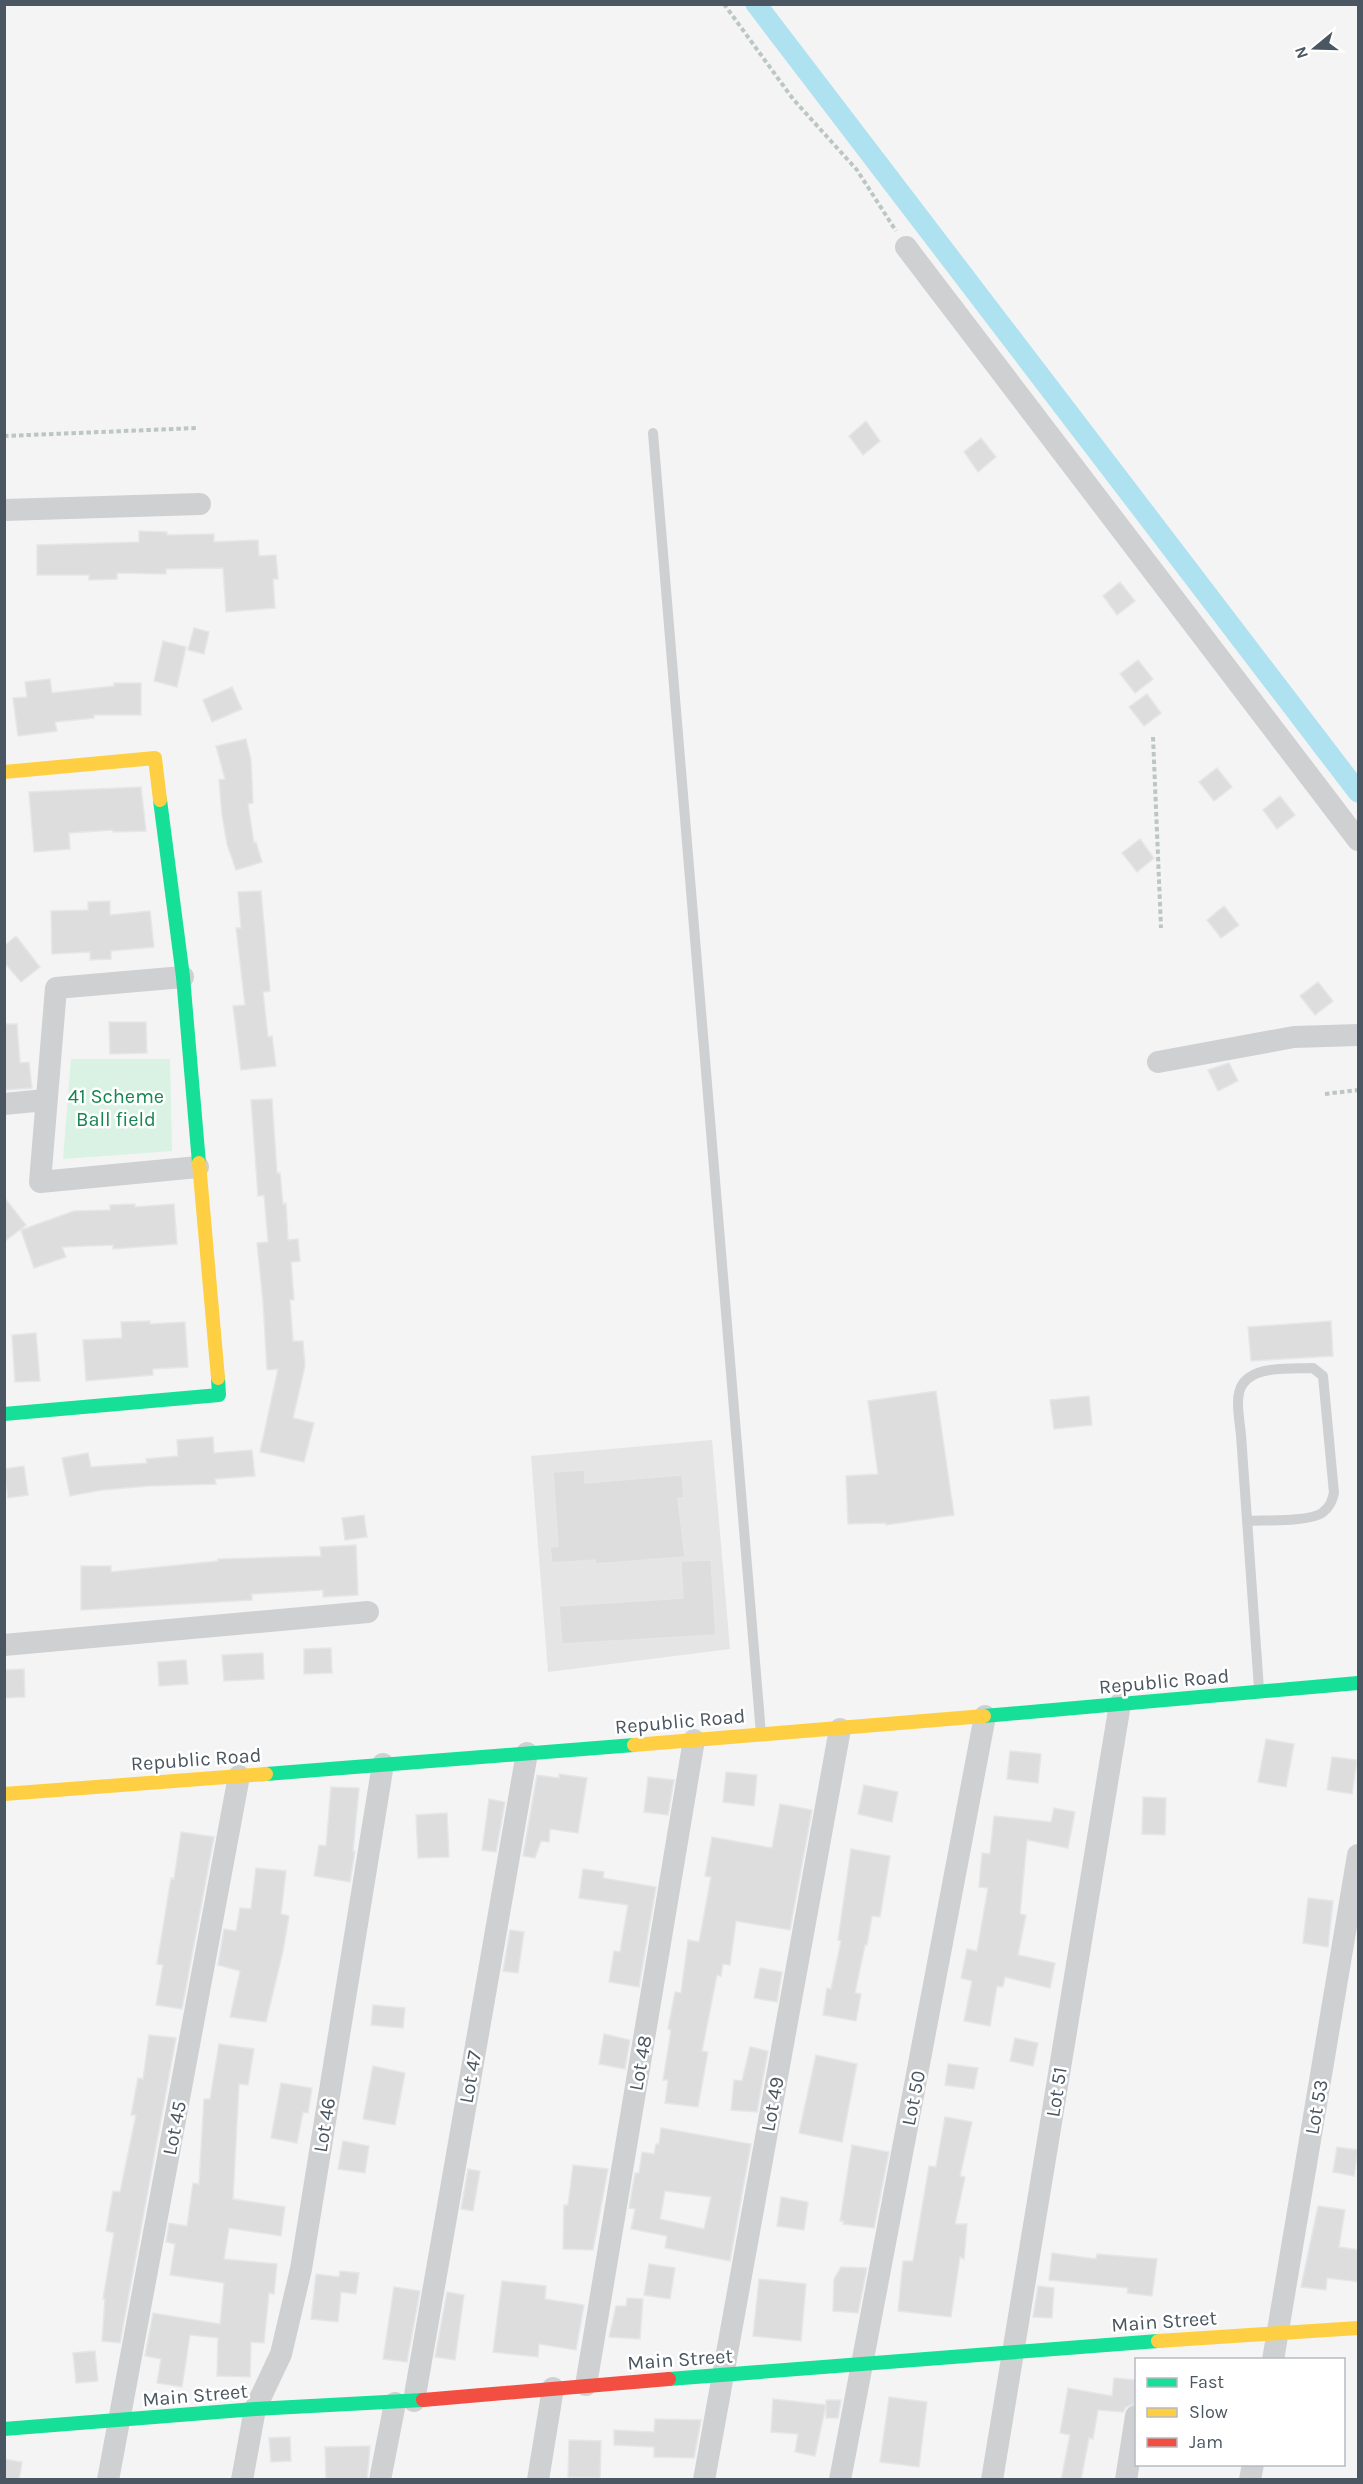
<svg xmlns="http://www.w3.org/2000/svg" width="1363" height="2484" viewBox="0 0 1363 2484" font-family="Karla,sans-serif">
  <rect width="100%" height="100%" fill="#f4f4f4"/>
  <path fill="#e6e5e6" d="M712,1440l18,209 -182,23 -17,-216z"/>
  <path fill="#d9f2e3" d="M71,1059h99l2,92 -109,8z"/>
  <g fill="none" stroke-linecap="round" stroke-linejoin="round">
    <path stroke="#aee2f0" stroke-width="21" d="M756,4l602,788"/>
  </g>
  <path fill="#ddddde" stroke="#e5e6e7" stroke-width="1.5" fill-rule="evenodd" d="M866,421l14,20 -17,14 -14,-19z
    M981,438l15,19 -18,15 -14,-20z
    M139,531l28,1v3l47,-1v8l44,-2 1,16 17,-1 2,24h-5l2,29 -49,4 -3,-44 -57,1v5l-49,-1v6l-28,1v-5h-52v-30l102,-3z
    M1120,582l15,19 -18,14 -14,-19z
    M194,628l15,4 -5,22 -16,-4z
    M163,641l23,6 -9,40 -23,-6z
    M1138,660l15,19 -18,14 -15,-19z
    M50,679l2,14 62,-7v-3h27v32h-47v3l-39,4 2,9 -39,5 -5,-38 14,-1 -2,-15z
    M232,687l10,22 -30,13 -9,-22z
    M1147,694l14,19 -17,13 -15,-19z
    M246,739l5,21 2,43 -5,1 6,39 2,-1 6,20 -26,8 -9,-26 -5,-29 -3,-35 6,-1 -9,-33z
    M1217,768l15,19 -18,14 -15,-19z
    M141,787l5,44 -33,1v-2l-44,3 1,16 -36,3 -5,-60z
    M1280,796l15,19 -18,14 -14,-19z
    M1140,839l14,19 -17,14 -15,-19z
    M261,891l9,100 -7,1 5,45 4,-1 4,30 -35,4 -8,-64 12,-1 -9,-77h5l-3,-36z
    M110,901v14l40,-4 4,36 -43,4v8l-21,1v-8l-38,2 -1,-43 37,-1v-8z
    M1224,906l15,19 -18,13 -14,-18z
    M16,936l24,31 -19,15 -17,-20v-16z
    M1318,982l15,19 -18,14 -15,-19z
    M109,1022h37l1,31 -37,1z
    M4,1024h13l3,39 9,-1 3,26 -28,2z
    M1229,1063l9,18 -20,10 -10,-21z
    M272,1099l5,74h3l3,31 3,-1 2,37 10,-1 2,22 -9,1 3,38h-4l3,41h10l2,25 -12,52 21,5 -10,39 -44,-10 18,-83 -11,1 -4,-68 -6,-59 11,-1 -4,-47 -6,1 -7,-96z
    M4,1197l22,28 -22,17z
    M135,1204v3l39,-3 3,40 -64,5v-4l-51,2 4,10 -32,11 -13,-38 53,-19 36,-1v-5z
    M150,1321v3l35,-2 3,45 -35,2v6l-67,6 -3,-41 39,-2 -1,-16z
    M1331,1321l2,35 -82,5 -3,-34z
    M36,1333l4,48 -25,1 -3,-47z
    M936,1391l18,124 -68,10v-2l-38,1 -2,-48 32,-2 -10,-73z
    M1089,1396l3,29 -38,4 -4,-29z
    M213,1437l1,16 38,-3 3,26 -40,3 1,5 -68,2 -46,4 -32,6 -8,-38 26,-5 3,14 56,-4 -1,-4 32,-3 -1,-16z
    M24,1466l4,29 -20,3 -4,-29z
    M585,1470v13l97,-8 2,23h-6l7,59 -90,7v-4l-43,3 -2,-16 8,-1 -5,-74z
    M364,1515l3,22 -22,3 -3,-22z
    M356,1545l2,50 -35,2v-7l-71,4v6l-171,10v-44h30v6l107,-11v-2l103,-3 -1,-9z
    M711,1560l5,75 -154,9 -3,-38 124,-8 -2,-37z
    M331,1648l1,25 -28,1v-25z
    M263,1653l1,26 -40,2 -2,-26z
    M186,1660l2,24 -29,2 -1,-24z
    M24,1669l1,28 -21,1v-28z
    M1266,1739l28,5 -8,43 -28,-5z
    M1010,1751l31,3 -3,29 -31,-4z
    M1332,1757l25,3 -5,34 -25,-4z
    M726,1772l31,3 -3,31 -31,-4z
    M559,1774l28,4 -9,55 -28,-4 -1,13 -8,-1 -6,17 -12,-2 14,-81 22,3z
    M648,1777l26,3 -6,35 -24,-3z
    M864,1785l34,7 -6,30 -34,-8z
    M331,1787l28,1 -6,63h2l-5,31 -36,-6 5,-31 7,1z
    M1143,1797l23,1 -1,37 -23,-1z
    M489,1799l16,3 -9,50 -14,-2z
    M780,1804l32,6 -22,120 -54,-9 -6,44 -7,-1 -2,12 -4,-1 -15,76 6,1 -10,55 -33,-4 3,-23h-5l8,-50 -3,-1 7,-37 6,1 7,-53 11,2 12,-65 -6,-1 7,-39 60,11z
    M1054,1808l21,4 -7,36 -41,-8 -7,74 6,1 -8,40 37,8 -5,25 -45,-11 -2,10 -6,-1 -7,40 -26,-5 8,-40 -11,-3 6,-29 10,2 11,-63 -9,-1 3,-34 8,1 4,-38 57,6z
    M447,1813l2,44 -31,1 -2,-43z
    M181,1832l33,5 -32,172 -26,-4 7,-40 -6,-1 14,-86 3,1z
    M851,1849l39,7 -10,61 -8,-1 -5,29h-2l-10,48 6,1 -5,27 -33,-6 4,-27 4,1 10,-48 -3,-1z
    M256,1868l30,3 -5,43 8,2 -6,35 -17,71 -36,-5 10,-46 -22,-6 6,-36 12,2 4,-23 11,1z
    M583,1869l21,3 -1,6 53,9 -17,100 -30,-5 5,-31 6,1 8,-47 -49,-7z
    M1308,1898l25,3 -5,46 -25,-4z
    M510,1930l14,2 -6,41 -15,-2z
    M760,1968l22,4 -5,30 -23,-4z
    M373,2005l32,3 -2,20 -32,-3z
    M604,2034l26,6 -5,29 -26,-5z
    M149,2035l27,3 -56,305 -18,-2 3,-42h-2l11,-66 -8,-2 7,-40 7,1 16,-77h-5l7,-37 5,1z
    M1015,2038l23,5 -5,23 -23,-5z
    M219,2044l35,5 -6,36 -9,-1 -6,115 52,8 -4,29 -52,-8 -5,31 53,5 -3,30 -5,-1 -5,50 -13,-1 -1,35 -33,-1 1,-38 -28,-3 -8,52 -25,-4 4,-24 -16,-3 8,-43 67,11 4,-41 -54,-8 5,-31 -9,-2 3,-19 18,3 6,-43 6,1 5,-85h6z
    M750,2047l18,4 -11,61 -26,-2 3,-30 8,1z
    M816,2055l41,9 -15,78 -43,-9z
    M948,2064l30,4 -4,21 -29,-4z
    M373,2066l32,7 -10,52 -32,-6z
    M281,2083l31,5 -4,25 -5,-1 -6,31 -26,-5z
    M945,2117l27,5 -12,54 5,1 -10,47h12l-3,35 -4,-2 -9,60 -53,-6 5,-50h10l16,-95 7,1z
    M661,2128l90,16 -21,117 -65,-13 2,-12 -36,-7 4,-20 -6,-1 6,-35h4l3,-21 12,2 2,-10h3zM665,2191l46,6 -7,32 -44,-10z
    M343,2141l26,5 -4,27 -27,-4z
    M852,2145l37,7 -15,76 -31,-4 1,-3h-4z
    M1337,2147l21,3 -4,26 -21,-4z
    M573,2165l35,4 -15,81 -30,-1 1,-44h4z
    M468,2169l12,2 -7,40 -12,-2z
    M781,2197l27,5 -4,28 -27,-4z
    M1318,2206l27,4 -6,37 20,3v32l-32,-4 -1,12 -25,-3z
    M1052,2253l44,6 1,-5 60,5 -5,37 -25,-3 1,-5 -79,-8z
    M649,2264l26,4 -5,31 -26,-4z
    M841,2267l26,1 -9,45 -25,-2 1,-32z
    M340,2271l19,2 -3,21 -15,-2 -3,30 -27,-3 5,-45 23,3z
    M759,2279l47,5 -5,57 -48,-5z
    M502,2281l44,5 -1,13 39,6 -8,45 -37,-6 -1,13 -45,-5z
    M1038,2286l16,2 -2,30 -19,-1z
    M394,2287l26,4 -13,71 -24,-3z
    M447,2292l17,3 -9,65 -20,-3z
    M627,2298l16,1 -3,40 -31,-2 7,-31h10z
    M95,2351l3,30 -22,2 -3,-30z
    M1114,2378l23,2v23l-11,4 -3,5 -25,-2 -5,29 -4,-1 -8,42h-20l9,-45 -10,-2 8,-45 44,8z
    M889,2397l38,5 -8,65 -39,-5z
    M773,2399l53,6 -11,51 -20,-4 3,-18 -27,-2z
    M826,2400h15l-3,18h-12z
    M655,2419l46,1 -7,38 -40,-1v-10l-40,-2v-15l40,2z
    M290,2437l1,24 -20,1 -2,-24z
    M569,2440l32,1 -1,37 -32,-1z
    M370,2446l-3,34h-41l-1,-33z
    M4,2459l18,3 -3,18h-15z"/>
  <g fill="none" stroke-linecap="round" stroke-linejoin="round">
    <path stroke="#bcc7c4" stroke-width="4" stroke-dasharray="4.5 3" stroke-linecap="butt" d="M724,4l69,95 64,71 39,61
      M4,436l193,-8
      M1153,737l8,191
      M1325,1094l33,-4"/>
    <path stroke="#ced0d2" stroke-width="10" d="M653,433l108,1301
      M1247,1521c18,-1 62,1 75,-8 8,-6 10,-12 12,-20l-11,-117 -10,-8c-23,1 -68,-4 -74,25 -3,12 1,30 2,42l18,254"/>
    <path stroke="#ced0d2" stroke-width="22" d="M906,247l452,593
      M4,510l196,-6
      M183,977l-127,11 -16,194 158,-15
      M1158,1062l136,-25 64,-2
      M4,1104l41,-4
      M4,1645l364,-33
      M1273,2360l85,-505
      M586,2385l108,-645
      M414,2401l113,-648
      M108,2480l131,-704
      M242,2480l13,-71 26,-55 20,-85 82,-505
      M380,2480l15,-77
      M538,2480l15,-92
      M704,2480l136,-751
      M840,2480l145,-764
      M992,2480l128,-776
      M1126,2480l10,-64
      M1250,2480l3,-16"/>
    <path stroke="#16e098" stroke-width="14" d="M160,800l23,177 16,186
      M4,1414l215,-19 -1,-17
      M984,1716l374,-33
      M266,1774l368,-29
      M669,2379l489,-38
      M4,2429l251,-20 168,-9"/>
    <path stroke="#ffcf43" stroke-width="14" d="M4,772l151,-14 5,42
      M199,1163l19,215
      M634,1745l350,-29
      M4,1794l262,-20
      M1158,2341l200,-13"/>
    <path stroke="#f24e42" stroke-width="14" d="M423,2400l246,-21"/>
  </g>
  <g text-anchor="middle" stroke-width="5" stroke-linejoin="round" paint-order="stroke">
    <g font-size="20" fill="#17864f" stroke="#fff">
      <text x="116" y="1103">41 Scheme<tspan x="116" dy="23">Ball field</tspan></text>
    </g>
    <g font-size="20" fill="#4a5661" stroke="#fff">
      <text transform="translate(1164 1681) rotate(-5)" y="7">Republic Road</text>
      <text transform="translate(680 1721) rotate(-5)" y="7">Republic Road</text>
      <text transform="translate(196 1759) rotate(-4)" y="7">Republic Road</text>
      <text transform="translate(640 2063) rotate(-80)" y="7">Lot 48</text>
      <text transform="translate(470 2077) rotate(-80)" y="7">Lot 47</text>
      <text transform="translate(1056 2092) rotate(-81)" y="7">Lot 51</text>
      <text transform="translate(913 2098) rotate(-79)" y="7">Lot 50</text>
      <text transform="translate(772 2104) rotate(-80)" y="7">Lot 49</text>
      <text transform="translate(1316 2107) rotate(-80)" y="7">Lot 53</text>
      <text transform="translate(324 2125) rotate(-81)" y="7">Lot 46</text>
      <text transform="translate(174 2128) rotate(-79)" y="7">Lot 45</text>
      <text transform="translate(1164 2321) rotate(-4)" y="7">Main Street</text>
      <text transform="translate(680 2359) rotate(-4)" y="7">Main Street</text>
      <text transform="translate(195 2395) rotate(-5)" y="7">Main Street</text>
    </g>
  </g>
  <rect width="1363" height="2484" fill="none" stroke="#4a5661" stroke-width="12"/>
  <rect x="1135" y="2358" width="210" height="108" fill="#ffffff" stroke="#b7bbc0" stroke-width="1.5"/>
  <rect x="1147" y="2378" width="30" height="9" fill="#16e098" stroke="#b7bbc0" stroke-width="1.5"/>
  <text x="1189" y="2388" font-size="18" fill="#4a5661">Fast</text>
  <rect x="1147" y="2408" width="30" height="9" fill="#ffcf43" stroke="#b7bbc0" stroke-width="1.5"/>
  <text x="1189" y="2418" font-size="18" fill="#4a5661">Slow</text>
  <rect x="1147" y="2438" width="30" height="9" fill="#f24e42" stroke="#b7bbc0" stroke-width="1.5"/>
  <text x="1189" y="2448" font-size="18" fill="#4a5661">Jam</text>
  <g transform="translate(1315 48) rotate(251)" stroke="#ffffff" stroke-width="4.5" paint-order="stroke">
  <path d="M0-4.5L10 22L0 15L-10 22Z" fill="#4a5661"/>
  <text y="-9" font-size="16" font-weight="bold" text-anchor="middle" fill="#4a5661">N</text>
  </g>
</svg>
